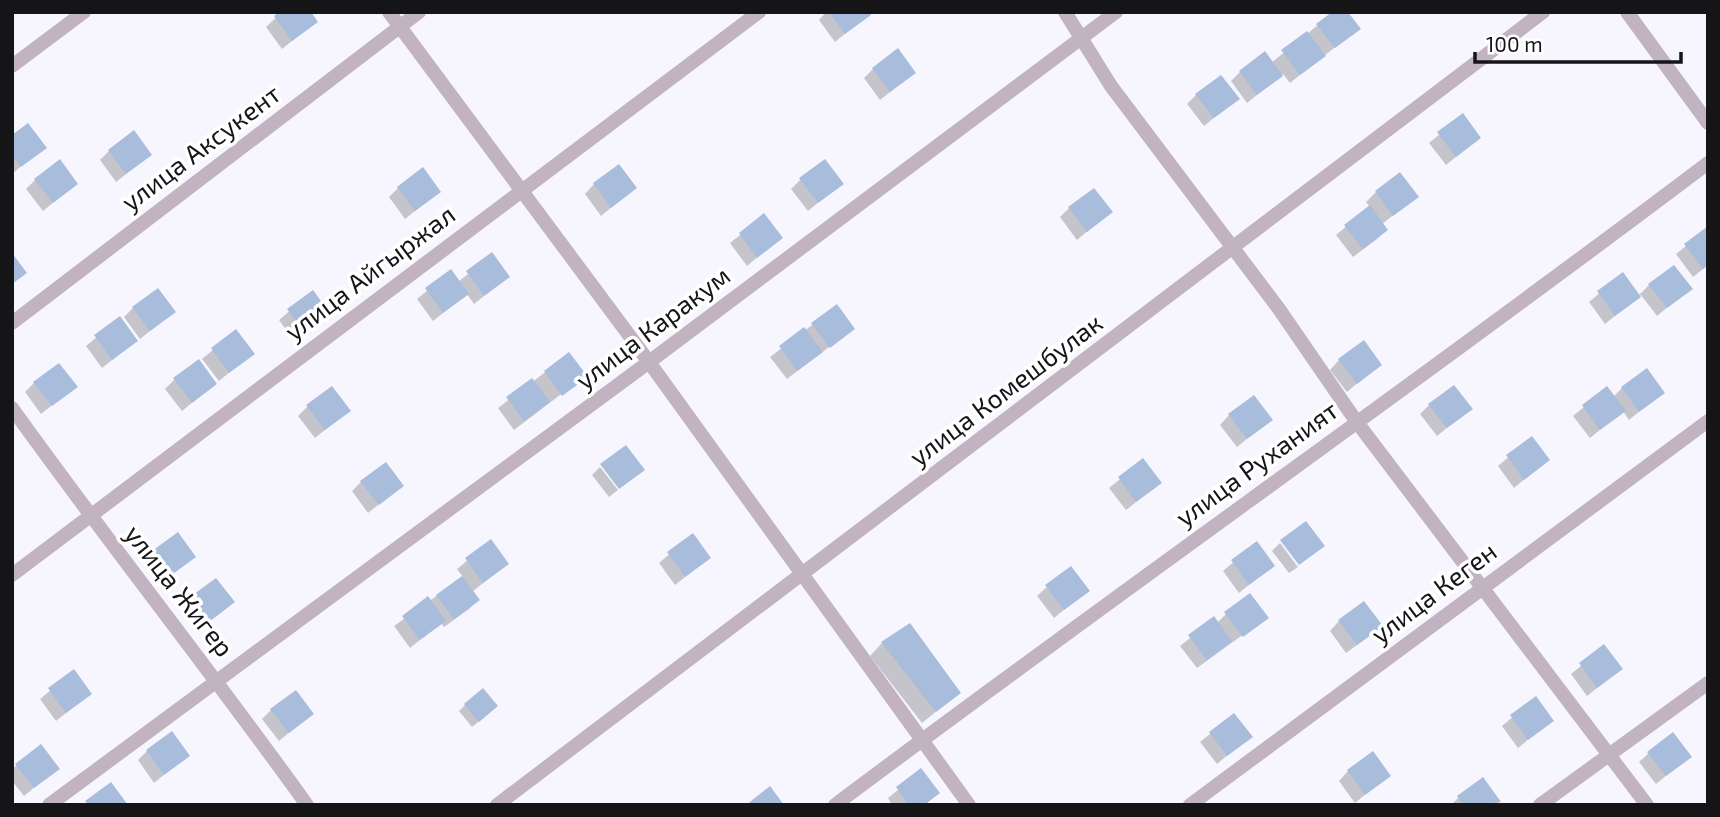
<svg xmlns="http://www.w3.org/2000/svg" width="1720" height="817" viewBox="0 0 1720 817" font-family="'Exo 2',sans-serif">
  <rect width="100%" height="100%" fill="#f7f6fe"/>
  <path fill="#0003" d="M282,12l34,10 -34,27 -16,-22z
    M826,12h41l2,2 -34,28 -16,-22z
    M1318,25l40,4 -68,54 -7,-9 -36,29 -16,-22 9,-9 31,-9z
    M873,69l41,4 -34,27 -16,-22z
    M1196,95l41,4 -33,27 -17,-22z
    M1462,116l17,22 -33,27 -17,-22z
    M12,137l32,10 -32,27z
    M109,151l41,4 -34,27 -16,-22z
    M1400,175l17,22 -35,27 4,6 -9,9 -24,18 -17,-22 34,-28 -4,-5 10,-10z
    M801,179l40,5 -33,27 -17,-22z
    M35,180l41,4 -33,27 -17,-22z
    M594,184l41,4 -34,28 -16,-22z
    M398,188l41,4 -34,27 -16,-22z
    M1069,208l41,4 -33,28 -17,-23z
    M764,216l16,22 -33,28 -17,-23z
    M1708,228v37l-15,12 -17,-23z
    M491,255l17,22 -34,27 -7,-10 -34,27 -16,-22 33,-27 8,10z
    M1622,274l16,22 11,-11 41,4 -33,27 -16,-21 -36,29 -16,-22z
    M312,292l17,23 -34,27 -16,-22z
    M133,308l41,4 -34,27 -16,-22z
    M119,319l17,22 -34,27 -16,-22z
    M812,325l41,4 -66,50 -17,-22z
    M236,331l17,22 -34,28 -17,-22z
    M569,354l16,22 -71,54 -16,-22z
    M1339,360l41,4 -33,28 -17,-22z
    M174,380l41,4 -33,27 -17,-22z
    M34,383l41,4 -34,27 -16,-22z
    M1607,388l6,9 9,-9 41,4 -34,28 -6,-9 -33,27 -17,-22z
    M1429,405l41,4 -33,27 -17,-22z
    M307,407l41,4 -33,27 -17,-22z
    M1229,415l41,5 -33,27 -17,-22z
    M1531,438l17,22 -34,28 -16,-22z
    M1143,461l17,22 -34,27 -17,-22z
    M600,467l18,23 -9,7 -17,-22z
    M361,482l41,4 -34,27 -16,-22z
    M177,534l17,23 -34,27 -16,-22z
    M692,535l17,23 -34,27 -16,-22z
    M490,542l17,22 -35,28 6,8 -9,9 -25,18 -3,-4 -31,25 -16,-22 69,-49 -6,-8z
    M1256,543l17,22 -34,28 -16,-22z
    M1280,543l18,24 -9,6 -17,-22z
    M1047,587l40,4 -33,27 -17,-22z
    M191,598l41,4 -33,28 -17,-23z
    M1226,614l40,4 -69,50 -17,-22 34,-27 3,4z
    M1339,621l32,14 -25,18 -16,-22z
    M882,643l77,50 -37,30 -52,-67z
    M1604,647l17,22 -34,27 -16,-22z
    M73,672l17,22 -34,27 -16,-22z
    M1535,698l17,22 -34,28 -16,-22z
    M465,705l25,7 -18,15 -13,-16z
    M271,710l41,4 -33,27 -17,-22z
    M1234,715l16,22 -33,27 -17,-22z
    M147,751l41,4 -34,28 -16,-23z
    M1649,753l40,4 -33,27 -17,-22z
    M17,765l40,4 -33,27 -12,-15v-12z
    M921,771l17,22 -13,12h-33l-4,-7z
    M1348,771l41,4 -34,28 -16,-22z
    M1458,798l41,4 -3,3h-45z"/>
  <path fill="#a8bcdc" d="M279,12h32l7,10 -26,19 -18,-25z
    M829,12h41l1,3 -26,19z
    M1332,12h16l13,17 -26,19 -19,-24z
    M1307,31l19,25 -26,19 -19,-25z
    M898,48l18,25 -26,19 -18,-24z
    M1265,51l18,25 -26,19 -18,-24z
    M1221,75l19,24 -26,19 -19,-24z
    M1463,113l18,25 -25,19 -19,-25z
    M28,123l19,25 -26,19 -9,-12v-20z
    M134,130l18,25 -26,19 -18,-24z
    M60,159l18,25 -25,19 -19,-24z
    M825,159l19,25 -26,19 -19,-25z
    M619,164l18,24 -26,20 -18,-25z
    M423,167l18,25 -26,19 -18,-24z
    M1400,172l19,25 -26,19 -18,-25z
    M1094,188l19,24 -26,20 -19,-25z
    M1370,205l18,25 -25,19 -19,-24z
    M764,213l19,25 -26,20 -18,-25z
    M1708,226v39l-5,4 -19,-25z
    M492,252l18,25 -26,19 -18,-25z
    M12,253l15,20 -15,11z
    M1674,265l19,24 -26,19 -19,-24z
    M451,269l18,25 -26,19 -18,-25z
    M1623,272l18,25 -26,19 -18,-25z
    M158,288l18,24 -26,19 -18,-24z
    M313,290l18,25 -26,19 -18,-25z
    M837,304l18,25 -25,19 -19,-25z
    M120,316l18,25 -26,19 -18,-25z
    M804,327l19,25 -26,19 -18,-25z
    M236,329l19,25 -26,19 -18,-25z
    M1364,340l18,25 -25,19 -19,-25z
    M569,352l19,25 -26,19 -18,-25z
    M199,359l18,25 -25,19 -19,-25z
    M59,363l19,24 -26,19 -19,-24z
    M1647,368l18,25 -26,19 -18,-25z
    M532,378l18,24 -26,19 -18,-24z
    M1454,385l19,24 -26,19 -19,-24z
    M332,386l19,25 -26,19 -19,-25z
    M1607,386l19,25 -26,19 -18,-25z
    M1254,395l19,25 -26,19 -19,-25z
    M1532,436l18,24 -26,20 -18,-25z
    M626,445l19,25 -26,19 -19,-25z
    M1143,458l19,25 -26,19 -18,-25z
    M386,462l18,24 -25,19 -19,-24z
    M1306,521l19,25 -26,19 -19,-25z
    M178,532l18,25 -26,19 -18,-25z
    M693,533l18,25 -26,19 -18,-25z
    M491,539l18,25 -26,19 -18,-25z
    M1257,541l18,25 -26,19 -18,-25z
    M1071,566l19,25 -26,19 -19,-25z
    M462,576l18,24 -26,19 -18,-24z
    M216,578l19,24 -26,20 -19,-25z
    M1250,593l19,25 -26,19 -19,-25z
    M428,596l18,25 -26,19 -18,-24z
    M1364,601l19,25 -26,19 -19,-25z
    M1214,616l18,25 -25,19 -19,-25z
    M910,623l51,70 -25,19 -55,-70z
    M1604,644l19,25 -26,19 -18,-25z
    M74,669l18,25 -26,19 -18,-25z
    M483,688l15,18 -19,16 -15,-18z
    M296,690l18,24 -25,19 -19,-24z
    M1536,696l18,25 -26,19 -18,-25z
    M1234,713l19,24 -26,19 -18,-24z
    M172,731l18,25 -26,19 -18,-25z
    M1673,732l19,25 -26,19 -19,-24z
    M41,744l19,25 -26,19 -19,-24z
    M1373,751l18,25 -26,19 -18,-25z
    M921,768l19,25 -16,12h-15l-13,-18z
    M1483,777l18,25 -38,3 -6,-9z
    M111,782l17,23h-40l-3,-4z
    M770,786l14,19h-38z"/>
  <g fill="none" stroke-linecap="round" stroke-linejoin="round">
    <path stroke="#c1b3bf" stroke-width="14" d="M389,12l260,350 320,443
      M1065,12l46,74 168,223 77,112 291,384
      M1627,12l81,111
      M12,66l72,-54
      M12,323l407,-311
      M12,408c96,134 199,263 295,397
      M12,575l747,-563
      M49,805l600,-443 467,-350
      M497,805l1046,-793
      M835,805c289,-217 585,-424 873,-642
      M1190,805l518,-384
      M1540,805l168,-122"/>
  </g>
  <g text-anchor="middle" stroke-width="7" stroke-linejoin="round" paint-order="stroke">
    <g font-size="26" fill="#151518" stroke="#fff">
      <text transform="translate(201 148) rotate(-37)" y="9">улица Аксукент</text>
      <text transform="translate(370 273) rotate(-37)" y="9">улица Айгыржал</text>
      <text transform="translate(653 328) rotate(-37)" y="9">улица Каракум</text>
      <text transform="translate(1006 390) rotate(-37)" y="9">улица Комешбулак</text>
      <text transform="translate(1257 464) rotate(-36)" y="9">улица Руханият</text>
      <text transform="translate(179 591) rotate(52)" y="9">улица Жигер</text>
      <text transform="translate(1434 593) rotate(-37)" y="9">улица Кеген</text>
    </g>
  </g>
  <rect width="1720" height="817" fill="none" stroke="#151518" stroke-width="28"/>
  <path d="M1475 52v10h206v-10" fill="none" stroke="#151518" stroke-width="3.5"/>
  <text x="1486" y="52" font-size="21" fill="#151518" stroke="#ffffff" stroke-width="5" paint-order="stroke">100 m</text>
</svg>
